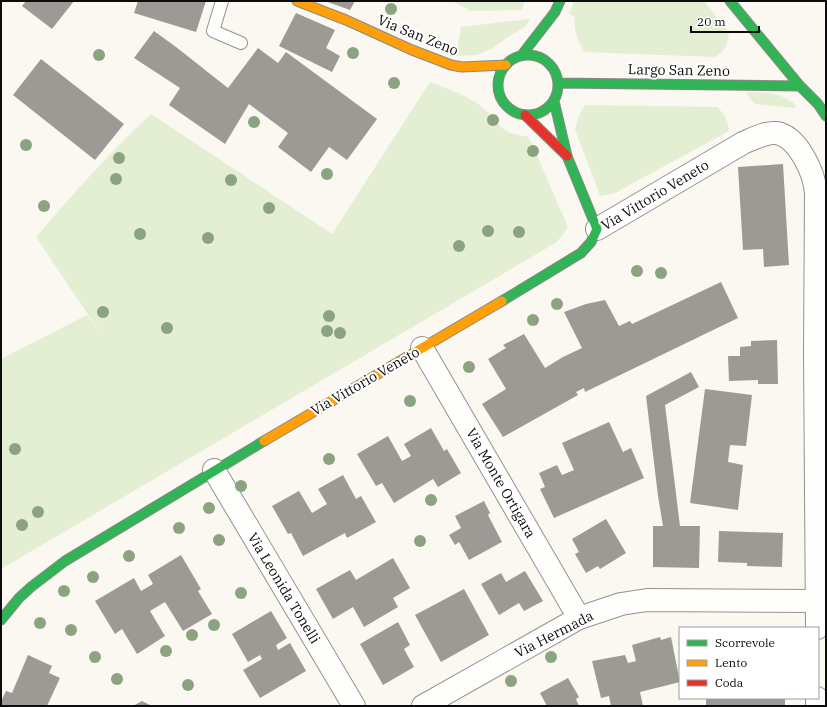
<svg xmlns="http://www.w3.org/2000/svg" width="827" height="707" viewBox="0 0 827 707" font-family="'IBM Plex Serif',serif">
  <rect width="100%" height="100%" fill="#faf8f0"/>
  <path fill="#e3eed2" d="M452,1h73l-3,9 -51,1z
    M574,1h130l25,32c-2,12 -4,18 -15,24l-130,-5c-6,-12 -11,-22 -9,-35l-6,-3z
    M530,19l-5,8 -17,10 -17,12 -14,6 -21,1 5,-29z
    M430,82c15,6 31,11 45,20 22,13 21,33 52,34l4,6 37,85 -11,15 -556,327v-210l86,-44 16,22 -67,-100c37,-43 74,-85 115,-123l181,120z
    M746,92c22,1 32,-1 50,13l-1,3 -39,-4 -5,-4z
    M585,105l132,2c8,7 11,14 12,24l-114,62 -15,3 -25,-67 4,-13z"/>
  <path fill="#9d9a96" d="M26,1h48l-22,28 -30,-23z
    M138,1h68l-10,31 -62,-19z
    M325,1h30l-5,9z
    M296,13l39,17 -9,18 14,8 -8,16 -53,-26z
    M154,31l22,16 52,41 30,-40 20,15 8,-11 91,67 -30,41 -18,-13 -18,25 -33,-25 10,-14 -39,-29 -24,40 -56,-39 11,-17 -46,-30z
    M41,59l83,65 -29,36 -82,-65z
    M783,164l6,101 -25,2 -1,-18 -20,1 -5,-83z
    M721,282l17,36 -153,74 -1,-4 -8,4 2,3 -75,42 -21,-33 24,-15 -18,-30 18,-11 -3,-3 21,-11 21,34 18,-11 19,-9 -18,-36 22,-8 19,-4 14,26 11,-5 2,3z
    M777,340l1,44h-20v-4l-29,1 -1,-25h12v-9l11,-1v-5z
    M691,372l8,15 -34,18 15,121h20l-1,42 -46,-1v-41h10l-5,-30 -12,-100z
    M705,389l47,6 -6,51 -16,-1 -2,17 15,3 -5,45 -48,-7z
    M609,422l14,30 8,-4 13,30 -90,40 -14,-29 5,-2 -6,-14 18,-8 5,10 12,-5 -12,-27z
    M431,428l13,23 3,-2 14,24 -23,14 -5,-8 -39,24 -12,-20 -6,3 -19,-32 31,-18 14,25 9,-5 -7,-12z
    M343,475l13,24 5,-3 15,26 -29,16 -2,-5 -42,23 -12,-23 -3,1 -16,-28 27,-15 13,22 15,-9 -9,-15z
    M484,501l6,12 -2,2 14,27 -33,18 -10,-18 -4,3 -6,-10 12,-7 -6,-12z
    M606,519l20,34 -26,16 -2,-3 -12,7 -11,-19 4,-2 -7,-13z
    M719,531l64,2 -1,34 -35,-1v-3l-29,-1z
    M181,555l20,34 -3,2 14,23 -29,17 -18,-29 -15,9 15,25 -28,18 -15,-25 -7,5 -20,-33 39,-23 7,13 12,-7 -5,-9z
    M393,558l17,30 -17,10 5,9 -34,20 -11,-20 -20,12 -17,-30 34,-19 6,10z
    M525,571l18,30 -19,10 -5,-8 -20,12 -18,-31 20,-11 5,9z
    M464,589l25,46 -48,27 -26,-47z
    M271,611l16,27 -11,7 2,5 12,-7 16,28 -46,27 -17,-28 19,-11 -2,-4 -12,7 -16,-28z
    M398,622l12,23 -6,4 10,18 -31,18 -23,-41z
    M660,637l1,3 10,-3 9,45 -40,10 3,14h-32l-2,-10 -8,2 -9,-37 33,-6 3,8 8,-2 -4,-16z
    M28,655l24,11 -3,7 11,5 -13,28h-46v-5l5,-10 6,2z
    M568,678l11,19 -3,2 3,7h-32l-7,-13z
    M706,698h79v8h-79z
    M142,701l10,5h-19z"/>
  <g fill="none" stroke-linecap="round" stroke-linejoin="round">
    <defs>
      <path id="lane" d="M222,1l-9,30 28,12"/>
      <path id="street" d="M597,229l146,-86c10,-4 22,-11 33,-10 22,3 39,41 40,61l-1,159 2,275
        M422,348l157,270
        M214,470l140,236
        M423,706l156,-88 42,-14 26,-4 170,1
        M817,706v-8"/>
      <path id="fast" d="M730,1l70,85 18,18 8,12
        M498 85a30 30 0 1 1 60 0a30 30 0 1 1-60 0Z
        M521,56l34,-44 5,-11
        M558,83l242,3
        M502,301l79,-48 10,-11 6,-13 -30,-73 -13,-55
        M1,620l18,-22 12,-11 34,-26 199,-120"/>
      <path id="slow" d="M297,1l49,19 66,30 39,15 11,2 44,-2
        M264,441l238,-140"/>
      <path id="jam" d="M525,115l42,41"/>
    </defs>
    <use href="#lane" stroke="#93928f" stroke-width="14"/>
    <use href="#street" stroke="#93928f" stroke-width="24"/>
    <use href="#fast" stroke="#8a8985" stroke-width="11"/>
    <use href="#slow" stroke="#8a8985" stroke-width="11"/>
    <use href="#jam" stroke="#8a8985" stroke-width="11"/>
    <use href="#lane" stroke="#fefefd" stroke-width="12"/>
    <use href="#street" stroke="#fefefd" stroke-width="22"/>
    <use href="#fast" stroke="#30b455" stroke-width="9"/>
    <use href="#slow" stroke="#ff9f0a" stroke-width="9"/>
    <use href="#jam" stroke="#e5322d" stroke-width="9"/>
  </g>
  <g fill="#8ba37f">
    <circle cx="391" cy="9" r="6"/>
    <circle cx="353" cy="53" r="6"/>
    <circle cx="99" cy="55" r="6"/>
    <circle cx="394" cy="83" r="6"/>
    <circle cx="493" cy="120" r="6"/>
    <circle cx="254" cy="122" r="6"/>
    <circle cx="26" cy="145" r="6"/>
    <circle cx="533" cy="151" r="6"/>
    <circle cx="119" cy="158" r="6"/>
    <circle cx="327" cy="174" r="6"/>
    <circle cx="116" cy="179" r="6"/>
    <circle cx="231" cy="180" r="6"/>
    <circle cx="44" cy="206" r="6"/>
    <circle cx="269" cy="208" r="6"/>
    <circle cx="488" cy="231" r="6"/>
    <circle cx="519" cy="232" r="6"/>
    <circle cx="140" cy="234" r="6"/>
    <circle cx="208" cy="238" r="6"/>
    <circle cx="459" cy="246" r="6"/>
    <circle cx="637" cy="271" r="6"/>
    <circle cx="661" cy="273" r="6"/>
    <circle cx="557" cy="304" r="6"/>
    <circle cx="103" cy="312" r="6"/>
    <circle cx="329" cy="316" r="6"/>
    <circle cx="533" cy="320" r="6"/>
    <circle cx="167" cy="328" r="6"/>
    <circle cx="327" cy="331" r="6"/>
    <circle cx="340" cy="333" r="6"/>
    <circle cx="469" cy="367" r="6"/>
    <circle cx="410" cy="401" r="6"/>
    <circle cx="15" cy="449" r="6"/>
    <circle cx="329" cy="459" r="6"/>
    <circle cx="241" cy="486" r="6"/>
    <circle cx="431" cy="500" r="6"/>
    <circle cx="209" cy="508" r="6"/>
    <circle cx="38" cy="512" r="6"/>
    <circle cx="22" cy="525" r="6"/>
    <circle cx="179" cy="528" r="6"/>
    <circle cx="219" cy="540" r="6"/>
    <circle cx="420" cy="541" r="6"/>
    <circle cx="129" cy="556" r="6"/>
    <circle cx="93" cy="577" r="6"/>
    <circle cx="64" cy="591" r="6"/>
    <circle cx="241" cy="593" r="6"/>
    <circle cx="40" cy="623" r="6"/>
    <circle cx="214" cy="625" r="6"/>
    <circle cx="71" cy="630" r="6"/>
    <circle cx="192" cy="635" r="6"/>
    <circle cx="166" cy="651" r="6"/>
    <circle cx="95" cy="657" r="6"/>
    <circle cx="551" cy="657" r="6"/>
    <circle cx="117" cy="679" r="6"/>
    <circle cx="511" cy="681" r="6"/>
    <circle cx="188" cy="685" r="6"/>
  </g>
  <g text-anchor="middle" stroke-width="4" stroke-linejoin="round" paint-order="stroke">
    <g font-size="14" fill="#0c0c0c" stroke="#fff">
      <text transform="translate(418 35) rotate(22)" y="5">Via San Zeno</text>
      <text transform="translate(679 70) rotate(1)" y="5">Largo San Zeno</text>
      <text transform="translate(655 195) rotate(-31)" y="5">Via Vittorio Veneto</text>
      <text transform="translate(365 381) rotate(-30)" y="5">Via Vittorio Veneto</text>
      <text transform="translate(501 483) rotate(60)" y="5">Via Monte Ortigara</text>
      <text transform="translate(284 588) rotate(59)" y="5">Via Leonida Tonelli</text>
      <text transform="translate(554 634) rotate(-27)" y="5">Via Hermada</text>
    </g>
  </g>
  <rect width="827" height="707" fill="none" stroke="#0c0c0c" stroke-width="4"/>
  <rect x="679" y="627" width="140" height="72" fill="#ffffff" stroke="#9e9e9e"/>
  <rect x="687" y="640" width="20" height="6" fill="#30b455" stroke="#9e9e9e"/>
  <text x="715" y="647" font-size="12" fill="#0c0c0c">Scorrevole</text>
  <rect x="687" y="660" width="20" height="6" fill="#ff9f0a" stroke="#9e9e9e"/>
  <text x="715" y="667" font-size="12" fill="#0c0c0c">Lento</text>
  <rect x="687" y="680" width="20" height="6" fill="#e5322d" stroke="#9e9e9e"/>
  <text x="715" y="687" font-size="12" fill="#0c0c0c">Coda</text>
  <path d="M691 26v6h68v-6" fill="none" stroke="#0c0c0c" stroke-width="2"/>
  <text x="697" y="26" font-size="12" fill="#0c0c0c" stroke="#ffffff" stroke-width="3" paint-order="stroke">20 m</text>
</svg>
